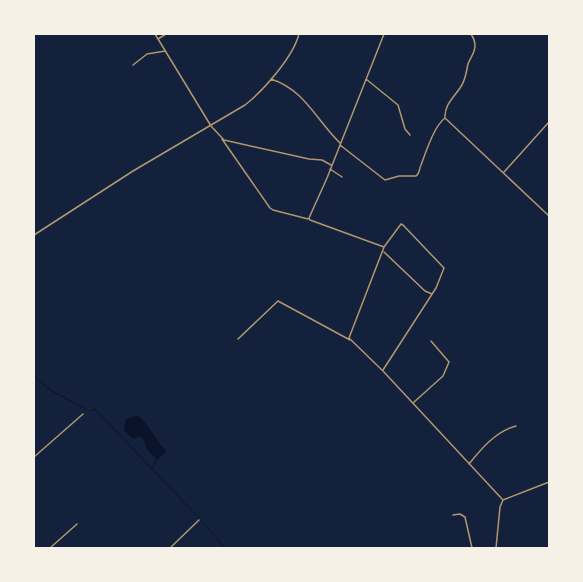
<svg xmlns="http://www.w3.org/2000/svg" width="583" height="582" viewBox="0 0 583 582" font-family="'PT Serif',serif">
  <rect width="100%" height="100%" fill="#14213d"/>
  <path fill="#0b132b" d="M137,415l7,6 22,31 -9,8 -10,-11 -4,-11 -4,-1 -6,2 -9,-8 2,-12z"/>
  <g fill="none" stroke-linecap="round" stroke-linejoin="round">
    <path stroke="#0b132b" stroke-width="1" d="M34,376l16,14 36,19
      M90,411l5,-2 103,108
      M153,468l3,-8
      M200,519l25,29"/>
    <path stroke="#b1986c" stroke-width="1.5" d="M155,34l56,92 13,14 85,19 13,1 9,5
      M384,34l-57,144 -18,40 1,2 74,27 -35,91 34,33 120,129
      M471,34c2,3 4,8 4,12 0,7 -5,12 -7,18 -2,8 -2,16 -8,24 -6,9 -16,17 -15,30l104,98
      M158,39l8,-5
      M133,65l14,-11 18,-3
      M271,79c34,11 45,41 69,64
      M366,79l32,26 7,24 5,6
      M222,139l48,69 3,2 35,9
      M340,145l45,35 14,-4h17c4,-3 3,-7 5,-11 5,-13 13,-39 24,-47
      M330,169l12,8
      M504,172l45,-50
      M34,235l99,-64 112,-66c19,-15 48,-48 54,-71
      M384,252l41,39 7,3
      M238,339l40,-38 72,39
      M383,370l53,-82 8,-20 -41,-43 -2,-1 -17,23
      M413,403l30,-27 6,-14 -18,-21
      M34,457l49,-43
      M469,464c12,-15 27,-33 47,-38
      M453,515l7,-1 5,3 7,31
      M50,548l27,-24
      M170,548l29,-28
      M496,548l4,-41 3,-7 46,-18"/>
  </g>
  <rect width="583" height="582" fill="none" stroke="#f6f1e7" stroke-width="70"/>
</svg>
